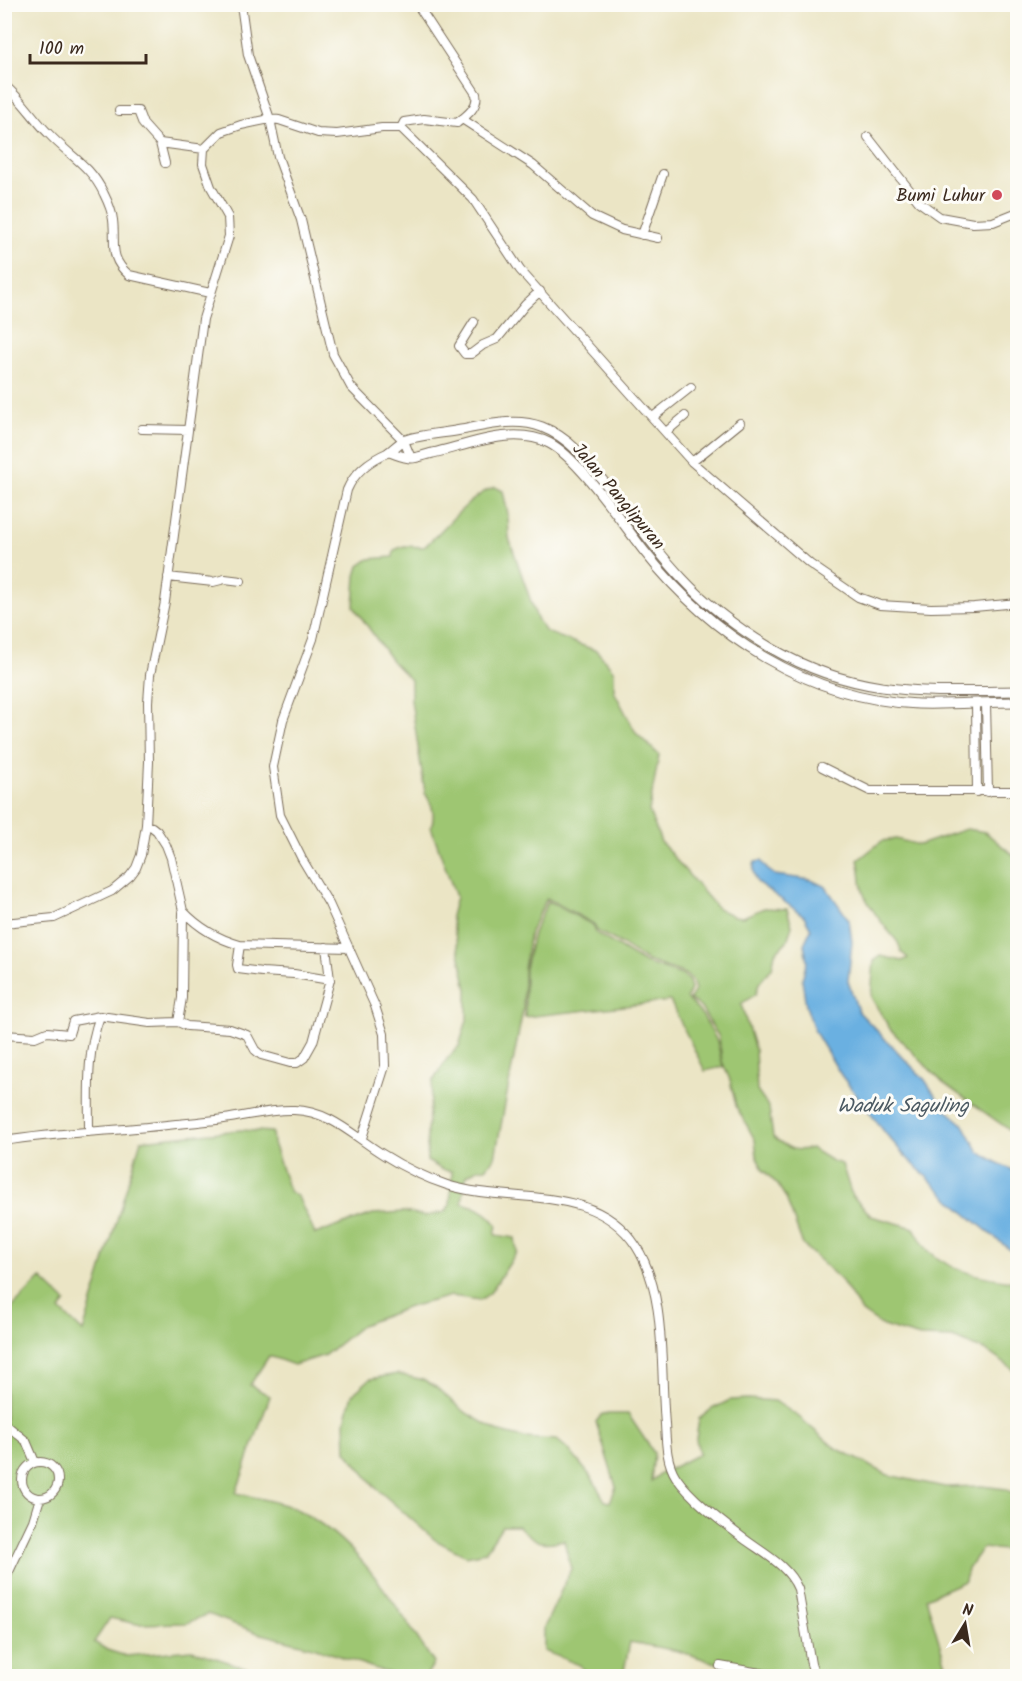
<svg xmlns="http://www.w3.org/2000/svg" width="1022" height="1681" viewBox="0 0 1022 1681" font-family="Kalam,sans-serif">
  <rect width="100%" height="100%" fill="#fdfcf7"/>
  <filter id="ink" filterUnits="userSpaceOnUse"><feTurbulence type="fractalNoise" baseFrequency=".0167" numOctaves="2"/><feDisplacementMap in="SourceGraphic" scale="12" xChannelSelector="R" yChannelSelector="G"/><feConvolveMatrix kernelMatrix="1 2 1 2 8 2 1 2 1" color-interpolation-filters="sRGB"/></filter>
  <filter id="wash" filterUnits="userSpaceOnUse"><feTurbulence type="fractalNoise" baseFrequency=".008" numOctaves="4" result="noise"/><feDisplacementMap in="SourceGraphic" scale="24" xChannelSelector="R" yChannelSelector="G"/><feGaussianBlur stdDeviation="1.35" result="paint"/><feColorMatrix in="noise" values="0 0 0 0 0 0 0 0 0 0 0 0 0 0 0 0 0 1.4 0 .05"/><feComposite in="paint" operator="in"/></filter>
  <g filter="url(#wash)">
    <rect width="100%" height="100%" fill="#ebe5c5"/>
    <path fill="#9ec672" stroke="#6c7848" stroke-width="1.5" d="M495,487l8,4 5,23 1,24 28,81 9,13 51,19 17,20v20l22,42 23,22 -10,56 12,31 56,66 16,8 10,1 21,-9 23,1 5,17 -5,15 -12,12 -3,15 -13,15 -3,11 -15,10 14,46 2,41 12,17 4,29c14,10 20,16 38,11l21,13 10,3 10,32 9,8 10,12 43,12c5,8 9,18 16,24 24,22 56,25 87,30v90l-32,-22 -33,-12 -32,-1 -37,-11 -21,-14 -21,-32 -38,-35 -17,-47 -8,-13 -15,-15 -6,-13 -2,-17 -19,-34 -6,-26 -8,-19 -3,-24 -18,-29 -11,-9 5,-9 -3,-10 -9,-7 -36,-12 -29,-19 -21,-11 -3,-7 -47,-26 -17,34 -6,36 -1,42 -28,147 -9,11 -9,1 -11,7 -4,27c15,4 26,9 35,22l-2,10 20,3 2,14 -27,41 -10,7 -29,-4 -42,11 -47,18 -37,30 -31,10 -25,-9 -19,29 20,11 -34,97c19,5 45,9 62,17 63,32 98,97 136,153l-8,13h-29l-84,-29 -55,-14 -50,-19 -21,9 -50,1 -27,-6 -16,24 13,8 19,6 66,-6 79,26h-266v-361l36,-37 25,24 -6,8 23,22 58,-192 100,-10 31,2 1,11 16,48 9,6 17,37 58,-20 31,-2 21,4 20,-4 5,-7 2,-34 -9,-1 -16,-9v-31l6,-49 14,-22 12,-13 8,-26v-31l-16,-73 5,-19 -25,-70c5,-13 1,-23 -6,-34l-14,-93v-20l-19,-19 -38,-54 2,-31 3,-10 10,-7 24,-2 1,-7 10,-4 20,1c20,-17 47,-53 71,-60z
      M966,829l19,3 32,26v276l-3,-1 -70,-49 -54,-55 -19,-32 3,-36 7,-5 21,5 6,-3 -7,-6c-2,-13 -10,-16 -17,-27 -7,-8 -14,-19 -19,-28 -6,-12 -3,-24 -7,-37l24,-19 14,-2 23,6z
      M548,901l45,24 3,8 49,30 37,12 7,6 2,8 -4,9 16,18 14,25 6,26 -18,4 -35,-70 -145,16v-48l8,-36z
      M397,1374l27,6 12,7 27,24 34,20 26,7 34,2 12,10 23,28 13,23 5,1 6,-15 -20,-65 6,-8h26l26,39 -3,28 9,-7 39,-20 -3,-15 3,-20 13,-10 18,-9 18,-1 27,2 24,16 35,30 54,28 57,12 37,-1 24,3 11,8v54l-35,-3 -15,21 -2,12 -39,17 23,77 -150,1 -83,-13 -38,-12 -48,-9 -7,34h-36l-7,-11 -36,-14v-23l27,-59 -7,-29c-24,6 -28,2 -46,-14h-16l-17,26 -19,4 -31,-16 -59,-52 -30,-37 -1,-30 7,-26 18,-16z"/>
    <path fill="#6ab0e1" stroke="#526d80" stroke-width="1.5" d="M761,861l6,8 8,6 36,5 15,7 23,33 3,22 -4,39 10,30 67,69 18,27 21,18 15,27 17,10 21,10v81l-8,-4 -50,-41 -54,-52 -19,-22 -45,-59 -26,-43 -9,-26 -4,-27 5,-18 -3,-17 7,-15 -7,-13 -47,-34c-3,-7 -5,-13 -2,-20z"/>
  </g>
  <g filter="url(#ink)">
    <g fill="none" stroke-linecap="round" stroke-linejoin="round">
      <defs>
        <path id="minor" d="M241,4l7,51 22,64 8,38 23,63 32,134 18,33 53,54 7,17
          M4,85c18,14 28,32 44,48 21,23 42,31 56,61 4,8 8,17 9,26 3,24 -5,37 16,55l81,18
          M119,111h19l5,13 17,19
          M462,119l71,46 59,51 30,14 36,8
          M401,128l3,-6 20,-3 33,4c9,-7 22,-16 19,-29l-59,-90
          M868,137l51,65 21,15 33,6 20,-1 25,-10
          M165,163l-5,-20 44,6
          M642,235l21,-61
          M474,322l-15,24 6,8h6l12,-9 14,-6 28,-34 15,-14
          M653,417l38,-30
          M142,429l46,1
          M666,432l19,-16
          M692,462l48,-39
          M168,577l45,5 12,-3 16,2
          M976,703l1,89
          M986,703l2,89
          M822,767l48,24h148
          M4,923l50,-5 58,-27 18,-15 6,-8 5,-13 5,-30 3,-63 -1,-60 2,-27 15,-73 38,-283 26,-83 -1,-19 -17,-30 -8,-23 1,-15 17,-17 20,-7 29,-6 9,1 39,13 19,1 45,-6h19l72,71 47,71 172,192 118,102 48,33 22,8 51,3 43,-1 44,-4
          M240,945l109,3
          M326,947l4,33
          M178,1022l9,4 43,3 17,6 8,15 6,5 29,8h7l7,-5 9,-16 17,-62 -36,-6 -32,-2 -24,-3 -1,-4 3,-20c-22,-6 -41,-17 -57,-34
          M4,1035l31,2 12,-5 22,2 4,-13 27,-5 50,7 28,-1 4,-24 1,-87 -12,-53 -5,-13 -9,-14 -5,-4 -6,-2
          M89,1132c0,-39 -3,-79 11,-116
          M362,1138l23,-72 -1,-32 -9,-28 -46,-102 -27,-45 -22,-44 -7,-48 10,-47 30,-81 34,-149c8,-19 23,-30 42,-38
          M4,1141c57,-9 115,-10 172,-17 16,-1 32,-3 48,-5 23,-3 46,-10 70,-9 37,1 60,27 90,45 19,12 42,23 63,30 63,20 147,-3 189,61 31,48 24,122 29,178 1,17 1,38 11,53 15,22 46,45 67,61 20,15 45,27 55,51l13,75 4,12
          M4,1423l22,18 9,21
          M22 1480a18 18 0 1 1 36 0a18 18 0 1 1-36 0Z
          M4,1582l29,-61 7,-23
          M720,1666l58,10"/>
        <path id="major" d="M389,452c4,-3 9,-8 14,-11 12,-6 44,-8 58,-11 26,-5 55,-13 81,-3 29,11 47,36 66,60 25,30 47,63 74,91 26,28 57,51 89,70 85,49 153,44 247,43
          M389,452c7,2 15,6 22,6 7,0 16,-4 22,-5 35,-8 81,-28 116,-10 30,15 73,80 95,108 67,85 164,148 274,153 33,1 66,-2 100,-2"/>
      </defs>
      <use href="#minor" stroke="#796b58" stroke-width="10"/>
      <use href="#major" stroke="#796b58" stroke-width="11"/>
      <use href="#minor" stroke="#fff" stroke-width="8"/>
      <use href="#major" stroke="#fff" stroke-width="9"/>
    </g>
  </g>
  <circle fill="#d1495b" stroke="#fdfcf7" stroke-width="2" cx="997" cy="195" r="6"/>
  <g text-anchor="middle" stroke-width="6" stroke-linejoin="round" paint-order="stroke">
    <g font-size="18" fill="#3b2a1e" stroke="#fdfcf7" text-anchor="end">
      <text x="985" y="201">Bumi Luhur</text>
    </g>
    <g font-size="18" fill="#3b2a1e" stroke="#fdfcf7">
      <text transform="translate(619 496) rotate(50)" y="6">Jalan Panglipuran</text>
    </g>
    <g font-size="20" font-style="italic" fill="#4b5962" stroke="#fdfcf7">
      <text x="903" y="1112">Waduk Saguling</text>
    </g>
  </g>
  <rect width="1022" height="1681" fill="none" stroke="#fdfcf7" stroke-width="24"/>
  <g transform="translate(965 1624) rotate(11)" stroke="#fdfcf7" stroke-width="4.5" paint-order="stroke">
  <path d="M0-4.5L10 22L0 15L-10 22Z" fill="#3b2a1e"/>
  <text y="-9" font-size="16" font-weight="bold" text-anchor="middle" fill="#3b2a1e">N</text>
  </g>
  <path d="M30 54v9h116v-9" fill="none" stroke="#3b2a1e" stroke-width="3"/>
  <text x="39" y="54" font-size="18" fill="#3b2a1e" stroke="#fdfcf7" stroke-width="4.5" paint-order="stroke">100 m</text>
</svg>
